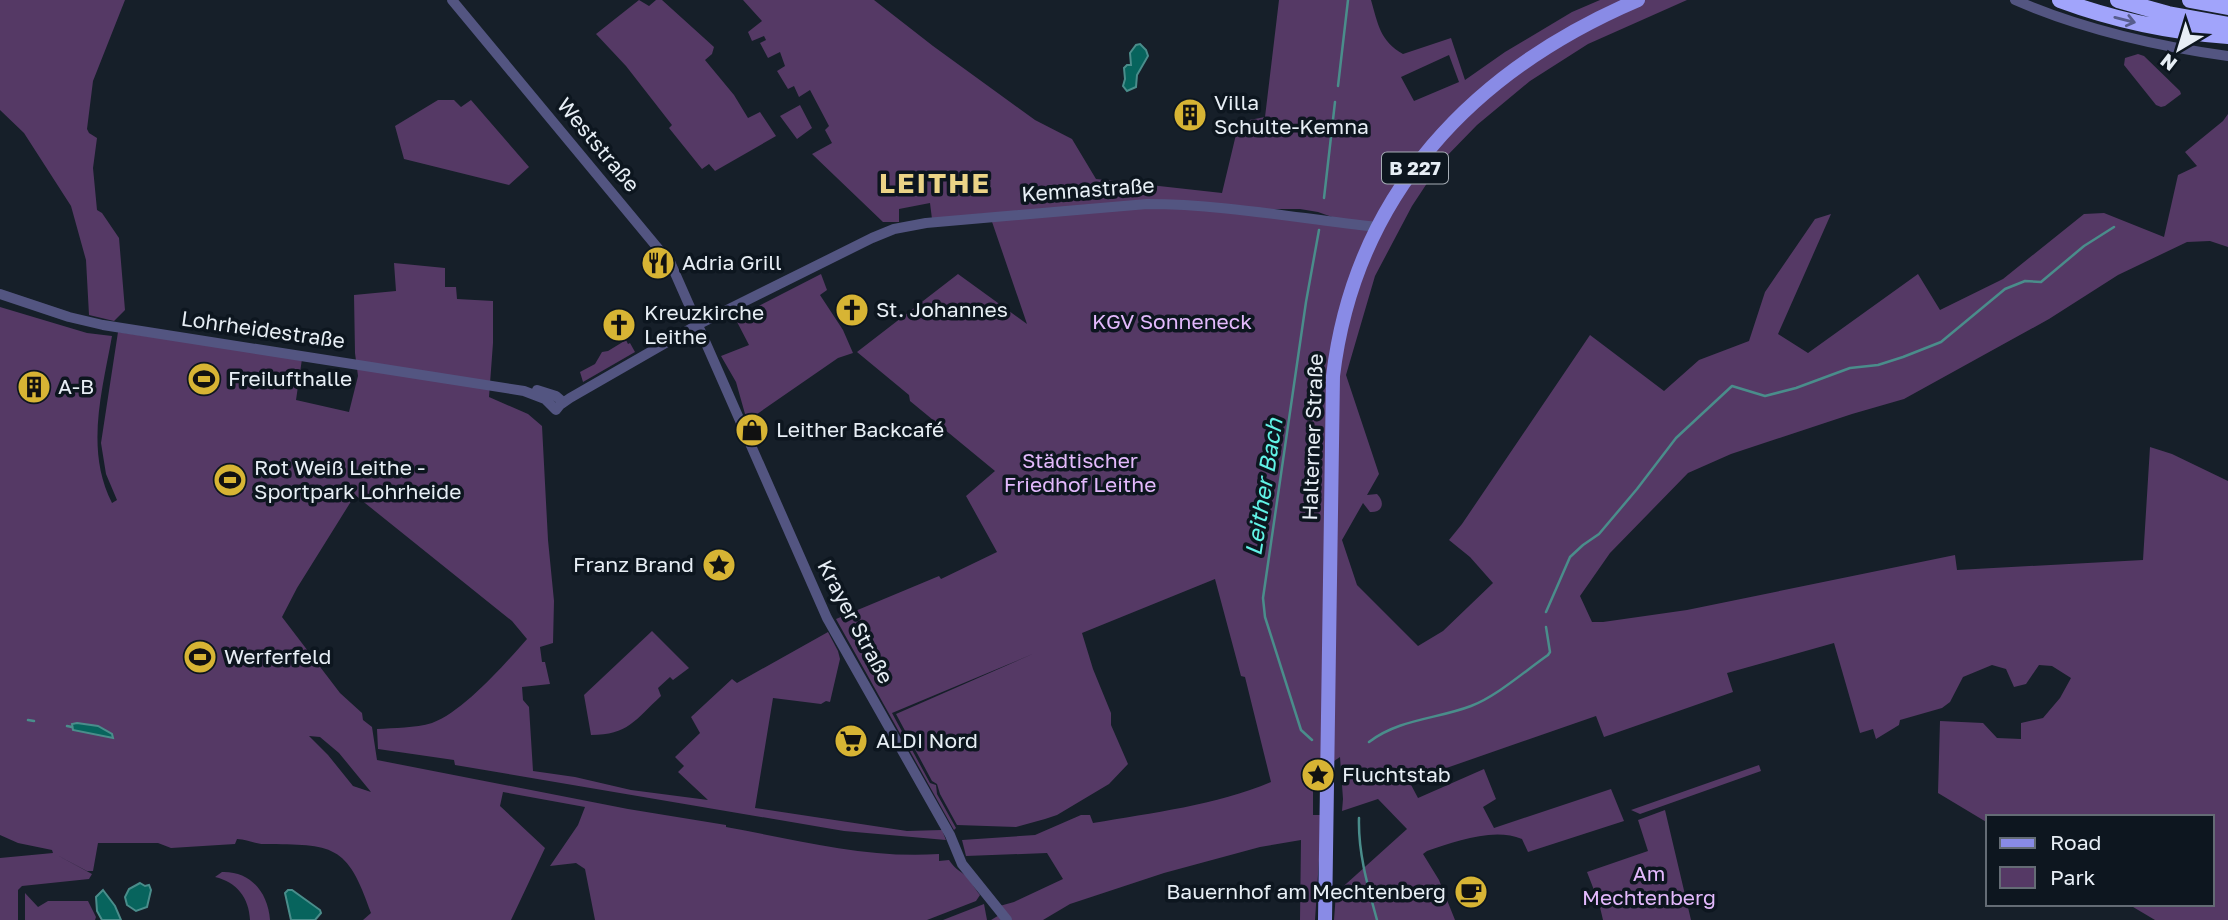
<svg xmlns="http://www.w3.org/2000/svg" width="2228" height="920" viewBox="0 0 2228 920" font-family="'Golos Text',sans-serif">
  <rect width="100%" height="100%" fill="#161f29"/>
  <path fill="#553965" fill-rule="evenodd" d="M0,0h125l-32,81 -6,48 2,4 8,5 -4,30 4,42 5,3 17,25 6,72 -11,11 -25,-6 -3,-55 -15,-54 -47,-73 -24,-23z
    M639,0l10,6 7,-6h6l52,47 -2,7 -7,6 29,35 14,23 12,-6 16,24 -61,35 -6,-7 -7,5 -33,-41 3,-3 -46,-59 -30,-32z
    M743,0h131l59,46 102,74 37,19 24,40 126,14 17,-71 26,-5 14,-117h92c7,24 9,41 32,54l48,-16 14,42 40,-28 67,-40 28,-12h87l-99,44 -58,37 -53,44 -36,37 -29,44 -37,70 -29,99 33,99 -12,21 10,-1c9,9 5,19 -7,18l-7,-9 -21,37 15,45 61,61 25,-15 50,-48 -23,-26 -21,-17 13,-16 128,-189 74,56 35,-31 50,-19 16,-49 50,-73 16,-5 -53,120 30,19 110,-79 22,36 63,-31 81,-65 20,-1 60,24 14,-62 19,-9 -12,-14 38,-31 5,-7v133l-18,-6 -23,1 -69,33 -69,44 -145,80 -52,15 -121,40 -43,19 -78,80 -30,43 12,26h11l84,-12 268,-55 2,15 186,-10 7,-113 22,7 56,27v439h-73l-27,-16h84v-87h-224v6l-50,-30 2,-72 43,2 14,15 24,1v-16l22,-5 17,-20 11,-20 -19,-12 -13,-1 -13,19 -12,3 -8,-18 -14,-4 -29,12 -13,25 -8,6 -42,12 -1,5 -23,14 -3,-10 -13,4 -26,-90 -107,30 6,19 -129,45 -8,-21 -187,65 9,17 66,-29 12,30 -13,8 11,21 117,-39 13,32 -96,31 -6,-13c-29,-12 -67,3 -95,12l-4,3 16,26 16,40h-121l2,-27 71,-64 -29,-30 -36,12 1,-12 -3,-42 -12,8 7,-415 -8,431 -14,4v30h9l-7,105h-15l1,-80 -41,7 -96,26 -94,31 -27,16h-52l10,-6 -5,-7 18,-5 49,-23 -16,-26 -81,3 -4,-16 73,-5 46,-20h9l3,8c59,-10 123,-18 178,-41l-26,-105 -4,-1 -26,-97 -133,54 11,36 18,44v12l17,39 -19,20 -52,31 -12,4 -29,8 -59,-2 -17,-31 -3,-10 -5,-3 -36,-67 139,-61 -143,60 38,70 6,2 1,9 19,34 -2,2 -118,-211 103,-43 2,3 56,-27 -31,-56 29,-25 -85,-70 -1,-6 -52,-43 101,-78 69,50 -38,-111 -57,6 -2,-16 -31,6v13h-16l-71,-68 20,-11 -7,-13 4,-4 -19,-36 -11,7 -5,-11 -6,3 -11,-18 8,-5 -5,-14 -12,6 -8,-15 6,-3 -2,-4 -12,5 -4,-9 14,-11zM1449,55l10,27 -45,19 -13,-24zM1238,209h62l18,3 31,11z
    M2138,54l6,2 36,35 1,3 -16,12 -4,1 -5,-2 -32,-40 1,-7z
    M438,100h16l7,7 10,-7 58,67 -20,18 -105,-26 -9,-33z
    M800,105l12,23 -15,11 -17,-23z
    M394,263l51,5v19h11l1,12 36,2v42l-4,54 39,17 14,12 6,114 6,61 -1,42 -13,4 2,15h3l5,22 -28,3 1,13 6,7 4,64 42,6 56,13 77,10 -30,-28 6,-6 -9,-9 25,-24 -9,-16 41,-38 5,4 91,-51 10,19 2,8 -10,43 -4,-1 -5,3 -48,-6 -18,110 152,23 35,-1 4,10 -102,-9 -389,-66 -1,-5 -76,-11 -1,-20c17,-1 38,-1 55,-6 31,-11 73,-59 95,-84l-15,-18 -157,-126 -58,93 -15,29 58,76 22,20 1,7 9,7 5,33 251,49 98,16v2c71,13 142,32 213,27v7l10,-1c6,9 10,10 17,16 5,5 9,13 14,19l-4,6 -49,19h-332l-10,-51 -9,-6 -26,3 28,-41 7,-18 -82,-15 -3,14 45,42 -34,72h-148l8,-7c-24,-70 -38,-68 -107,-69 -10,0 -17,-5 -27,-5l-2,5 -64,4 -13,-5h-60l-5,28h-6l-32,-17 37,20 -3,5 -67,7 -4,4v30h-18v-62l53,-5 -1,-3 -34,-7 -18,-8v-528l87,26 25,3c-10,56 -27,114 0,167l5,-3 -11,-26 -5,-31 17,-111 184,27 -6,41 53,12 9,-36 -3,-23 -1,-58 42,-4zM309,736l11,1 19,16 32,39 -18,-6 -25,-31z
    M821,274l6,16 -7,5 23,35 10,23 -15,5 -91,63 -11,-39 -15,-26 28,-11 -14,-27z
    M626,340l2,4 2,-1 5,9 -52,30 -3,-10 15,-8 7,-12 6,-1z
    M652,631l37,37 -16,12 -3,-3 -12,11 3,8c-26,24 -33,39 -70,39l-7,-40z
    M1759,765l2,6 -121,43 -9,-4z
    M1665,810l26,110h-88l-4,-17 -12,-31 61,-21 -10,-31z
    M222,872c29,-1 46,21 48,48h-20c-1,-22 -13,-38 -35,-43z
    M25,893l13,14 10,-6h40l8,16 -1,3h-70z
    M984,904l3,16h-44z"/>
  <path fill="#07645d" stroke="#4a8d8b" stroke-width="2" d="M1140,44l6,6 2,6 -11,19 -1,12 -9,4 -4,-5 2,-7 -1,-11 3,-3h4l-1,-12 6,-8z
    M77,723l21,3 14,8 1,4 -40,-8 -1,-6z
    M140,883l5,3 4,-1 2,5 -4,17 -11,4 -9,-6 -2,-8 4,-8z
    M103,890l12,16 6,14h-19l-5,-9 -1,-14z
    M288,890h4l28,20 1,3 -6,7h-24l-6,-27z"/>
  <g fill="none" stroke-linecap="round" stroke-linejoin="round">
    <path stroke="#4a8d8b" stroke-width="2.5" d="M1338,86l10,-86
      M1324,198l11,-96
      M1546,612l24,-55 13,-12 16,-11 38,-45 39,-51 56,-52 33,10 31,-8 54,-20 28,-3 25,-8 38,-15 64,-53 20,-8 16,1 43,-36 30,-19
      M28,720l6,1
      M67,726l5,1
      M1312,740l-11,-10 -36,-113 -2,-19 43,-296 13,-72
      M1369,742c30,-23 68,-23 102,-36 26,-10 54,-35 77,-51l2,-3 -4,-25
      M1359,818c-1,35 9,69 18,102"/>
    <path stroke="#535581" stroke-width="10" d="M452,0l219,264 156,354 123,217 12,29 45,56
      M2015,0c67,29 141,46 213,56
      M0,294l69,23 34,8 421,66 21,8 11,11 4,-5 10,-7 127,-73 175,-87 22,-9 32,-6 221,-19c77,0 154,15 230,23
      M537,390l19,6 7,6"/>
    <path stroke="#898be6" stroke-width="14" d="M1325,920l8,-544c22,-183 141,-306 305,-376"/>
    <path stroke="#a1a4fb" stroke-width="16" d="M2060,0c54,20 111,32 168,36
      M2118,0l50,14 60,11
      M2190,0l38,7"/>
  </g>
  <defs><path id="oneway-shaft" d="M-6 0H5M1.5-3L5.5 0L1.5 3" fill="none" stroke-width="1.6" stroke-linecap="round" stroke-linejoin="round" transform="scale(1.75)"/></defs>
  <use stroke="#575d8d" href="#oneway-shaft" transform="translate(2125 20) rotate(14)"/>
  <defs>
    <symbol id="building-disc" viewBox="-11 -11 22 22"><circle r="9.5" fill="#d7b434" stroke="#0d161f"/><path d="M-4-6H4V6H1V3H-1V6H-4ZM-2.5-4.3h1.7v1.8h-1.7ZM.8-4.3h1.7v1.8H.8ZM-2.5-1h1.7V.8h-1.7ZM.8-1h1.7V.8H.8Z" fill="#111"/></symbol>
    <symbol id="restaurant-disc" viewBox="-11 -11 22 22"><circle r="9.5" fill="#d7b434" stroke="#0d161f"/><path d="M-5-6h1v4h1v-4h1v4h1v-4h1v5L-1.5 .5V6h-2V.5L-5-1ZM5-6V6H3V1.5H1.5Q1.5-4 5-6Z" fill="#111"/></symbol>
    <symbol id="church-disc" viewBox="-11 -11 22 22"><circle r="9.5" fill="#d7b434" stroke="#0d161f"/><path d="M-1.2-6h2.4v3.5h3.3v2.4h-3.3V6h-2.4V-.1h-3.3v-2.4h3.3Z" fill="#111"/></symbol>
    <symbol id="stadium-disc" viewBox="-11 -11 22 22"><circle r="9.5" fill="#d7b434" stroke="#0d161f"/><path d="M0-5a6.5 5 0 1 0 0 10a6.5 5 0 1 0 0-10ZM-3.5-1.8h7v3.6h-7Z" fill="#111"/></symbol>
    <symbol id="shop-disc" viewBox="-11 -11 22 22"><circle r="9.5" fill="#d7b434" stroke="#0d161f"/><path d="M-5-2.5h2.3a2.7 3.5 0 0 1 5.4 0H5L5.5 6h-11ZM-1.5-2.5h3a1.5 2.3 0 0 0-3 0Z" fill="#111"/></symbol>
    <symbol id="sight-disc" viewBox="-11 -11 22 22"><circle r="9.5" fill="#d7b434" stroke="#0d161f"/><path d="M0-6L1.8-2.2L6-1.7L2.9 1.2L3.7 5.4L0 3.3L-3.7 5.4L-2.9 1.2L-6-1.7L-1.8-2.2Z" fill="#111"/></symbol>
    <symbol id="supermarket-disc" viewBox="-11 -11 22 22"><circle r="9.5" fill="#d7b434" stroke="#0d161f"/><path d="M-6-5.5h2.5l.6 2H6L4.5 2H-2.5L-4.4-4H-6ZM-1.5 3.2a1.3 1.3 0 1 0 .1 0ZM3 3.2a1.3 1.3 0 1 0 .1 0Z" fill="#111"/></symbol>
    <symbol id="cafe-disc" viewBox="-11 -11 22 22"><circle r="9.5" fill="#d7b434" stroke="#0d161f"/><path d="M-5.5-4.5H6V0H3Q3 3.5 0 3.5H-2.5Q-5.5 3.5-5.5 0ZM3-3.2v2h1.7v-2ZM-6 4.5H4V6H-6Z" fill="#111"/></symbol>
  </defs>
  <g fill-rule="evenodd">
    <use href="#building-disc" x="1171" y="96" width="38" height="38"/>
    <use href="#restaurant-disc" x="639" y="244" width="38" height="38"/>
    <use href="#church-disc" x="833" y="291" width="38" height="38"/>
    <use href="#church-disc" x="600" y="306" width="38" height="38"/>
    <use href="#stadium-disc" x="185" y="360" width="38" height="38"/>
    <use href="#building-disc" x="15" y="368" width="38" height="38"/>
    <use href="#shop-disc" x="733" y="411" width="38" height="38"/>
    <use href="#stadium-disc" x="211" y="461" width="38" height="38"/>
    <use href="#sight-disc" x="700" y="546" width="38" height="38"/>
    <use href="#stadium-disc" x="181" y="638" width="38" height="38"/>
    <use href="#supermarket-disc" x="832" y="722" width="38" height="38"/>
    <use href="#sight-disc" x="1299" y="756" width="38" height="38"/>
    <use href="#cafe-disc" x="1452" y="873" width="38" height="38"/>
  </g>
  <g text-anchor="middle" stroke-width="7" stroke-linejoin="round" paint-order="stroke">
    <rect fill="#0d161f" stroke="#a6adb5" stroke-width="2" x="1382" y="152.5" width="66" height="31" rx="5"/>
    <g font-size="19" font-weight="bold" fill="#e7eef5">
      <text x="1415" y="175">B 227</text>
    </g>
    <g font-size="21" fill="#e7eef5" stroke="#0d161f" text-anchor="start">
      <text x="1214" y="110">Villa<tspan x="1214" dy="24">Schulte-Kemna</tspan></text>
      <text x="682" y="270">Adria Grill</text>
      <text x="876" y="317">St. Johannes</text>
      <text x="644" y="320">Kreuzkirche<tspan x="644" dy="24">Leithe</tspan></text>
      <text x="228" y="386">Freilufthalle</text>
      <text x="58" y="394">A-B</text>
      <text x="776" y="437">Leither Backcafé</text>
      <text x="254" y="475">Rot Weiß Leithe -<tspan x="254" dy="24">Sportpark Lohrheide</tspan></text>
      <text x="694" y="572" text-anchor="end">Franz Brand</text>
      <text x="224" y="664">Werferfeld</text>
      <text x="876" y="748">ALDI Nord</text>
      <text x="1342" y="782">Fluchtstab</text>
      <text x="1446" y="899" text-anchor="end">Bauernhof am Mechtenberg</text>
    </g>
    <g font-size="21" fill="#e7eef5" stroke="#0d161f">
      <text transform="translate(598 145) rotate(50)" y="7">Weststraße</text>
      <text transform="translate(1088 190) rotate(-4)" y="7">Kemnastraße</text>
      <text transform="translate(263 330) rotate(8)" y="7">Lohrheidestraße</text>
      <text transform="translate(1313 437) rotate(-88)" y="7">Halterner Straße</text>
      <text transform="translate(855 622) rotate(62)" y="7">Krayer Straße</text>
    </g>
    <g font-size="21" fill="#e3b9fc" stroke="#0d161f">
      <text x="1172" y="329">KGV Sonneneck</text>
      <text x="1080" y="468">Städtischer<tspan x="1080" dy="24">Friedhof Leithe</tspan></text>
      <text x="1649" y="881">Am<tspan x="1649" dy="24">Mechtenberg</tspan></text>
    </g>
    <g font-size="23" font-style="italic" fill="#61f3e7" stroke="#0d161f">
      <text transform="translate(1264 487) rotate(-81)" y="8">Leither Bach</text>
    </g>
    <g font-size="28" font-weight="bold" letter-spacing="2" fill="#ebd487" stroke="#0d161f">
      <text x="935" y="193">LEITHE</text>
    </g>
  </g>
  <rect x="1986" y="815" width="228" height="91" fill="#0d161f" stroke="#646c75" stroke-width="2"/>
  <rect x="2000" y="838" width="35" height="10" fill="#898be6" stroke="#646c75" stroke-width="2"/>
  <text x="2050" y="850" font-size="21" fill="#e7eef5">Road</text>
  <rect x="2000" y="867" width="35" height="21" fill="#553965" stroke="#646c75" stroke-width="2"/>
  <text x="2050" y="885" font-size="21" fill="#e7eef5">Park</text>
  <g transform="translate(2179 49) rotate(218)" stroke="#0d161f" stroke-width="5" paint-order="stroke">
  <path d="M0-5L12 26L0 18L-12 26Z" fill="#e7eef5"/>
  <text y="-10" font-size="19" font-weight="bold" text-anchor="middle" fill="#e7eef5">N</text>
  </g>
</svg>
